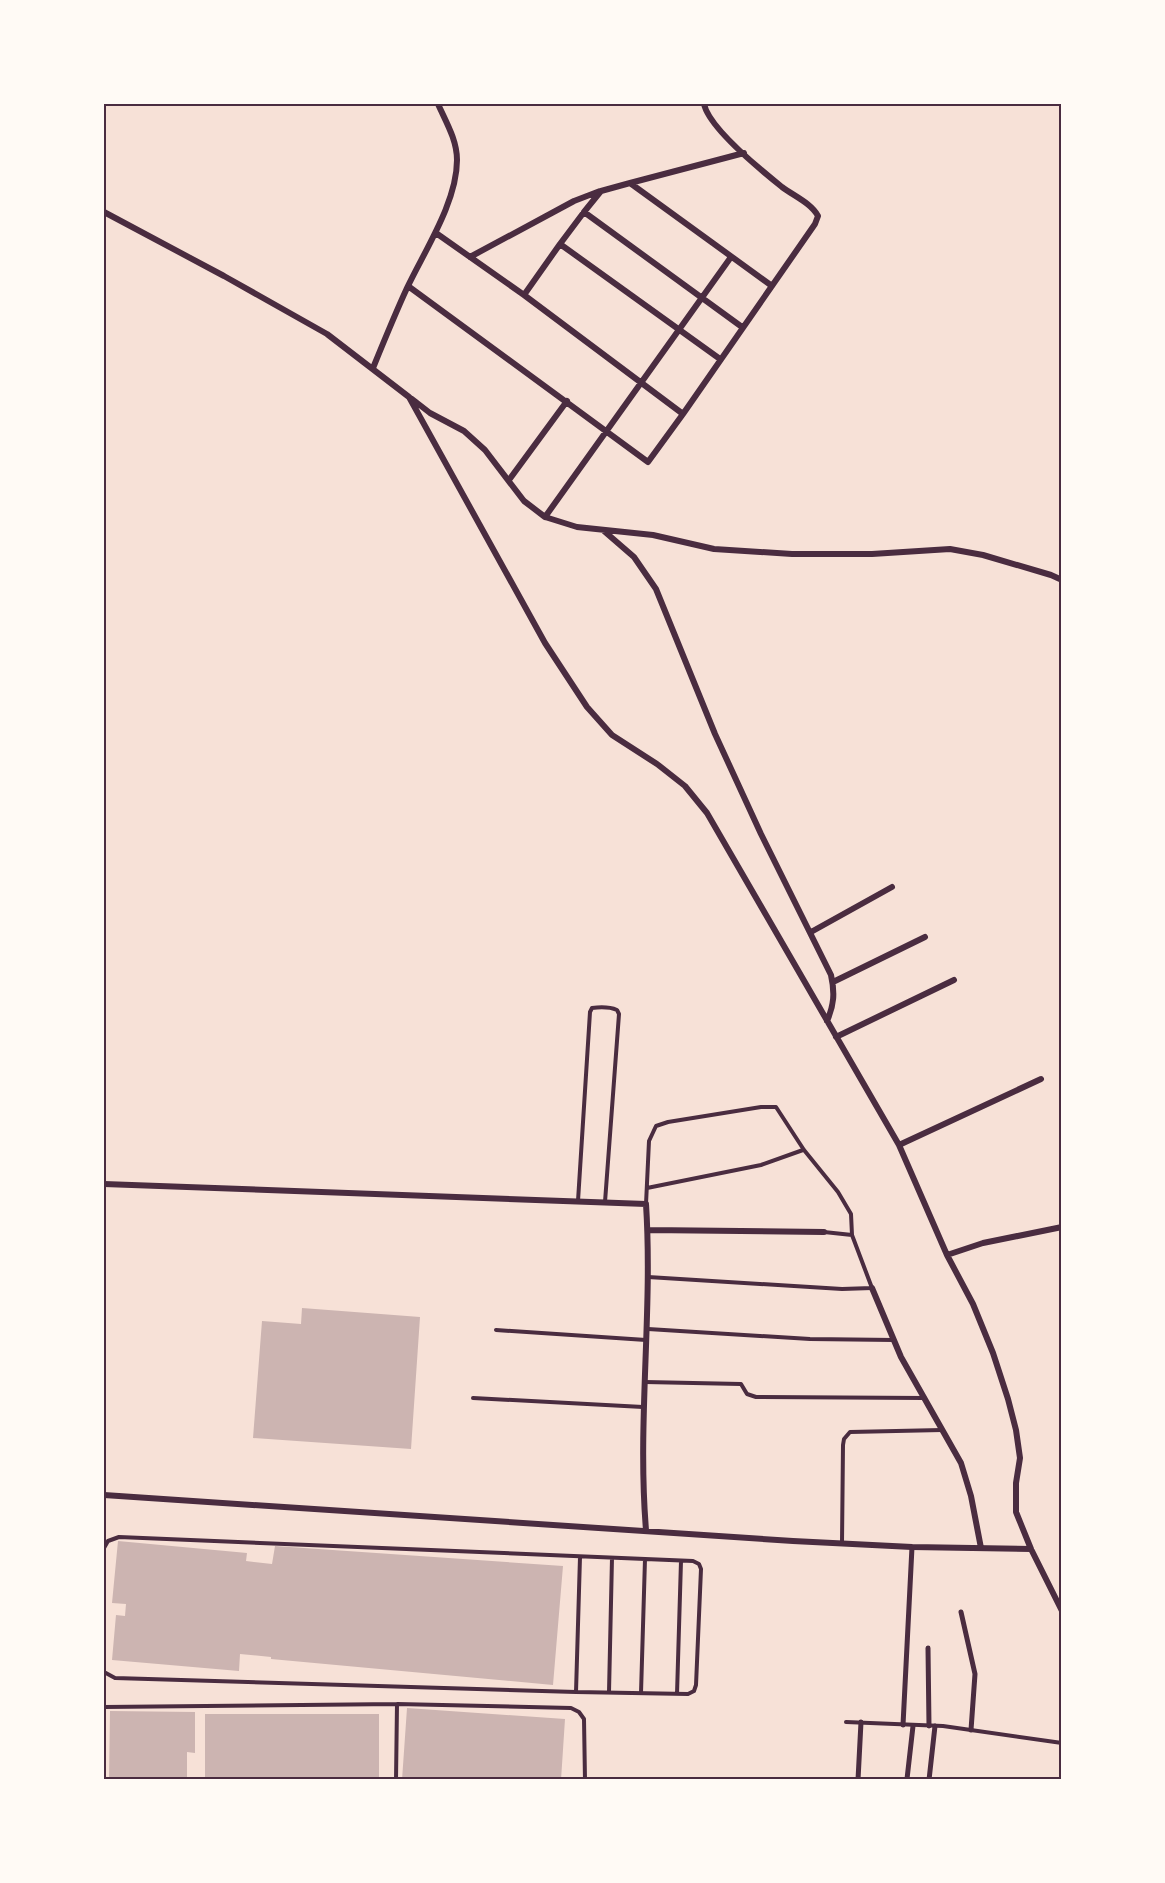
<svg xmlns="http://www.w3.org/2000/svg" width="1165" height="1883" viewBox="0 0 1165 1883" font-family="Figtree,sans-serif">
  <rect width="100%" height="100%" fill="#f7e1d7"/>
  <path fill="#ccb4b1" d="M302,1308l118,9 -9,132 -158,-11 9,-117 39,3z
    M118,1541l129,12 -1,8 26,3 3,-18 288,20 -10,119 -282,-26v-2l-31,-3 -1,17 -127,-11 4,-45 9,1 1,-12 -14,-1z
    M407,1708l158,11 -4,61h-159z
    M110,1711l85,1v41l-8,-1v28h-78z
    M205,1714h174v66h-174z"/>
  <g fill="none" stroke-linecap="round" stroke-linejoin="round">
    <path stroke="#4a2c40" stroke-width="4" d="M647,1188l114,-23 42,-15
      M578,1201l12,-189 2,-4c8,-1 18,-1 25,2l2,4 -14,188
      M646,1204l3,-63 7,-15 12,-4 93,-15h15l28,43 34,42 13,22 1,21 20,53 -30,1 -194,-12
      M824,1232l28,3
      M648,1329l162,10 84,1
      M496,1330l150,10
      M645,1382l96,2 6,10 9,3 168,1
      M473,1398l170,9
      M842,1543l1,-98 1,-6 6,-7 92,-2
      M104,1548l4,-7 11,-4 574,24 6,3 2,5 -5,116 -2,6 -6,3 -112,-2 4,-135
      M104,1672l11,6 461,14
      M609,1692l3,-134
      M641,1693l4,-134
      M677,1694l4,-133
      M104,1707l293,-3 174,4 8,4 5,7 1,61
      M846,1722l97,4 119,17
      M396,1780l1,-76"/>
    <path stroke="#4a2c40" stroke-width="5" d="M961,1612l14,62 -4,56
      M928,1648l1,78
      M903,1725l9,-178
      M907,1779l6,-53
      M858,1780l3,-58
      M929,1780l6,-54"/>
    <path stroke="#4a2c40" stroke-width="6" d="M630,183l114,-30
      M104,212l120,64 103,58 82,63 136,246 42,64 25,28 45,29 28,22 22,27 192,332 48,110 26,49 20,49 15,46 8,31 4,28 -4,25v29l15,37 31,62
      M584,212l17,-21 29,-8 142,103
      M560,244l24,-32 158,115
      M470,257l104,-56 26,-10
      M408,286l240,176 35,-48 -159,-119 -88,-62
      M524,295l36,-51 160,115
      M373,368c11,-27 22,-54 34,-80 18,-38 50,-86 50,-128 0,-20 -11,-38 -19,-56
      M412,399l18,14 34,18 21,19 39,51 21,16 32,10 76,8 61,14 78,5h80l78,-5 33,6 68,20 11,5
      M683,414l132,-190 3,-8c-7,-13 -24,-20 -36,-29 -20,-16 -73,-59 -78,-83
      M509,480l58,-79
      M545,517l186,-260
      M604,531l30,26 22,32 59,145 46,100 70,141c4,18 3,30 -4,46
      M811,932l81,-45
      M833,982l92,-45
      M836,1037l118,-57
      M899,1145l142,-66
      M104,1184l542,20c7,108 -9,218 0,326
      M648,1230l176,2
      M947,1255l36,-12 79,-16
      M872,1288l29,69 60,106 10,33 10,52
      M104,1495l689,46 119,6 119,2"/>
  </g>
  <rect width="1165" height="1883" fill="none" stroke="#fffaf5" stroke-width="210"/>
  <rect x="105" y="105" width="955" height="1673" fill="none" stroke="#4a2c40" stroke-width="2"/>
</svg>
